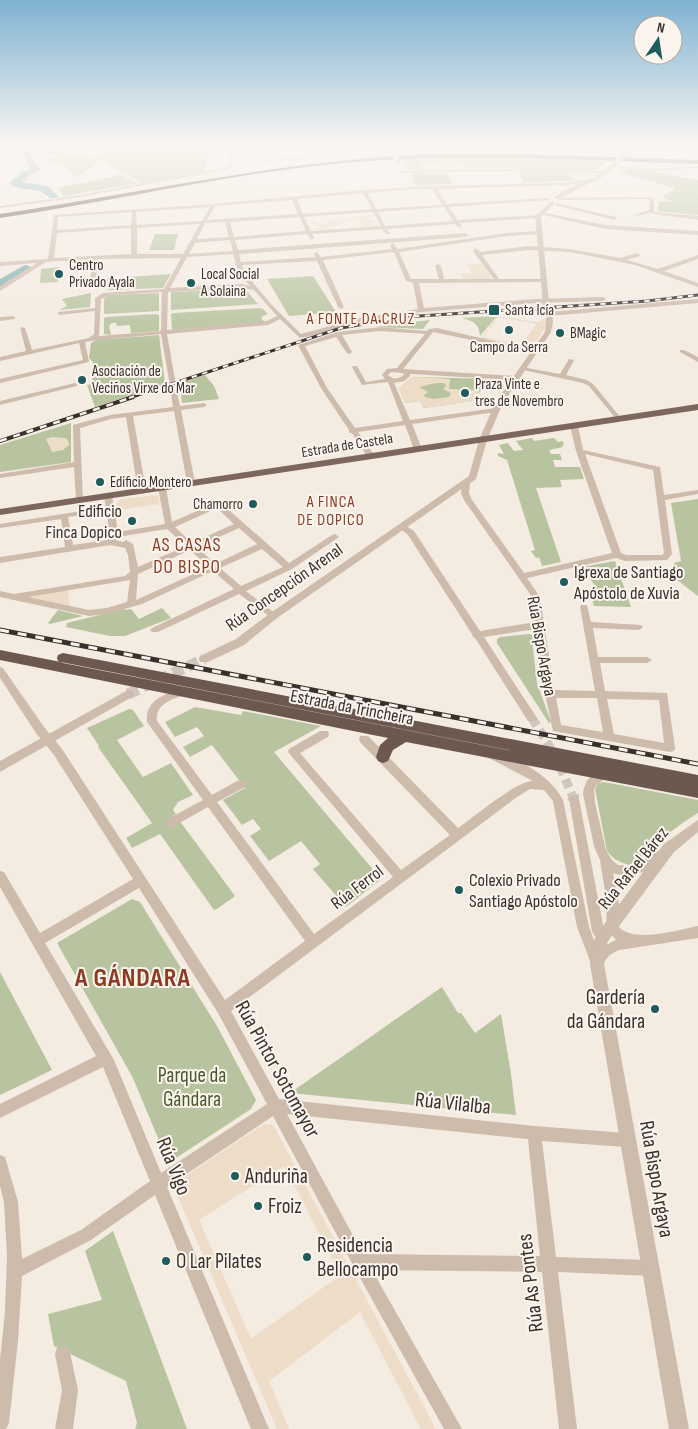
<svg xmlns="http://www.w3.org/2000/svg" width="698" height="1429" viewBox="0 0 698 1429" font-family="'Sofia Sans Condensed',sans-serif">
  <rect width="100%" height="100%" fill="#f4ebe1"/>
  <path fill="#b8c4a0" d="M46,146h38l-23,10 -17,-4z
    M107,146h116l-2,6 -13,1 -4,19 -62,11 -47,-25 5,-5 -5,-3z
    M392,146l17,2h134l10,-2h46l-3,7 -111,-3 -87,2 -1,-3z
    M89,156l9,6 -21,15 -17,-13 -16,-4 11,-3z
    M491,157l119,4 -15,9 -66,2 -16,-4 -103,2 -5,-2 -4,-9z
    M626,170l25,1 47,9v35l-40,-4 1,-9 14,-1 -10,-4 12,-9 -55,-15z
    M447,173l5,11 -37,1 -4,-11z
    M568,174l5,7 -49,1 -4,-7z
    M121,175l17,8 -74,13 -6,-8z
    M155,234h23l-4,16h-25z
    M59,267l-1,15 -18,1 1,-14z
    M171,274l-8,14 -54,2h-3l3,-1v-6h-9v-4z
    M313,276l23,36 -47,4 -22,-37z
    M245,289l13,15 -87,6v-18z
    M91,293l-1,14 -31,3 8,-4 -5,-7z
    M159,293v18l-55,3v-15l6,-4z
    M259,308l4,1 5,5 -7,3 3,5 -92,8 -1,-16 3,-1z
    M156,314l3,1v16l-28,2 -1,-8 -13,1 -1,-3h-4l-3,3 2,9 -7,-1v-16l2,-1z
    M497,316l-17,20c-1,-12 -6,-15 -18,-18z
    M430,320l-7,9 -47,-2z
    M159,335l6,49 -70,23 -8,-22 5,-1 1,-22 -4,-4 2,-15 6,-3z
    M205,375l9,11 5,13 -37,4 -2,-20z
    M413,377l82,2 -1,3h-7l-14,19 -49,7 -4,-7 -15,2 -6,-15z
    M71,423v39l-71,10v-27z
    M532,438l2,3 20,-3 4,4 5,-1 1,4h-2l1,2 -14,3 2,4h9l2,6h-9l2,7h25l4,12 -24,1 2,7 -26,1 25,74 -19,4 -3,-9 -3,1 -5,-7 4,-1 -28,-90 -9,-4v-3l6,1 -5,-9 9,-2 6,8 9,-1 -7,-9z
    M698,499v97l-26,-20 2,-13 7,-2 -10,-58z
    M615,561l16,46 -37,-1 -5,-17 7,-2 -14,-20z
    M162,608l9,10 -46,18h-15l-44,-9 1,-4 57,-14 1,1 6,-1 8,10z
    M58,610l25,6 -33,8 -2,-1z
    M529,634l4,1 1,5h-2l5,43 14,39 -2,1 -52,-80v-4l4,-2z
    M195,707l46,8 2,-4 78,15 -47,26 107,127 -35,28 -33,-38 7,-5 -19,-23 -32,20 -19,-25 11,-7 -8,-10 -11,6 -19,-25 22,-12 -33,-43 -22,12 -7,-10 21,-11 -7,-9 -22,10 -10,-15z
    M129,709l4,1 11,16 -27,14 26,37 28,-14 22,32 -15,7 -5,8 3,4 -3,2 9,8 53,72 -18,13 -3,1 -54,-76 -28,14 -6,-10 26,-15 -54,-76 1,-1 -12,-18z
    M604,782l94,18v13c-24,14 -43,32 -64,49l-5,3c-10,-3 -16,-6 -22,-14l-12,-62 3,-6z
    M132,899l8,3 77,124 39,74 -5,9 -75,49h-9l-2,-3 -32,-77 -76,-135z
    M0,972l52,98 -52,25z
    M442,987l16,26h3l14,20 26,-19 10,60 5,41 -226,-22z
    M113,1231l74,198h-52l2,-6 -11,-42 -72,-35 -6,-32 54,-14 -17,-49z"/>
  <path fill="#ecdcc8" fill-rule="evenodd" d="M451,162l12,1 2,5 -41,2 -5,-6z
    M373,215l1,2 -9,1 8,2 2,5 -13,2 -3,-9 -39,12 -10,-1 12,-2 -7,-1 2,-2h-6l-1,-2 2,-1 5,-1 -1,2 7,3 8,-6 15,1 12,-4z
    M467,264h15l10,15h-29l-2,-6h10z
    M497,316l41,6 8,-4v8l-15,23 -50,-11zM498,317l38,7v1l-15,20 -38,-8z
    M413,377l37,2 -1,10 31,1 -7,11 -49,7 -4,-7 -15,2 -6,-15zM436,383h8l2,3 -3,3 8,4 -2,4 -16,2 -8,-2 -1,-2 4,-3 -9,-5z
    M52,437l13,1 3,2 1,5 -6,5 -11,2 -6,-13z
    M154,495l4,1 2,10 -4,-2 -36,6 -2,2 -1,-10 2,-2z
    M68,589l2,18 -49,-10z
    M264,1124l9,1 163,304h-15l-61,-117 -91,69 20,48h-12l-101,-237 2,-11zM284,1166l57,109 -90,64 -52,-119z"/>
  <g fill="none" stroke-linecap="round" stroke-linejoin="round">
    <path fill="#7fb0b2" fill-rule="evenodd" d="M24,146h9l-4,5 11,19 -12,6 -2,4 -4,2 26,4 10,10 -2,2h-6c-13,-13 -28,-5 -40,-14l2,-4 6,-3 2,-4 10,-4 -5,-12 -5,-6z
      M25,265l4,1 2,2 -2,2 -29,17v-8z"/>
    <path stroke="#cfc6bd" stroke-width="6" stroke-dasharray="6 3" stroke-linecap="butt" d="M172,380l2,13"/>
    <path stroke="#cfc6bd" stroke-width="9" stroke-dasharray="9 5" stroke-linecap="butt" d="M532,718l24,39 17,40"/>
    <path stroke="#cfc6bd" stroke-width="12" stroke-dasharray="12 6" stroke-linecap="butt" d="M573,796l1,3"/>
    <path stroke="#cfc6bd" stroke-width="11" stroke-dasharray="11 5.5" stroke-linecap="butt" d="M128,694l76,-35"/>
    <path fill="#cdbbac" fill-rule="evenodd" d="M229,146h4l-2,13 3,2 -2,1 -5,-3z
      M358,146h7l-47,11 -74,7 -2,-1 76,-8z
      M383,146l10,1 2,4 -4,1 -2,-3z
      M450,146h100l-2,1h-96z
      M674,146h5l16,7 -4,1z
      M231,164l2,2 -8,4 -145,27 -80,11v-2l80,-11 144,-27z
      M615,166l39,3 44,-3v2l-44,3 -41,-3z
      M514,169l11,3 84,-1 2,1 -2,1 -84,1 -11,-3 -112,2 -2,-1 2,-1z
      M592,179l2,2 -29,4 -128,4 10,15 101,-6 2,1 -2,1 -99,7 9,13 82,-5 -2,3 -78,5 2,3 -3,2 -4,-4 -68,5 3,4 -3,2 -5,-6 -70,5 2,4 -3,2 -4,-6 -72,6 3,10 228,-17 3,2 -3,2 -227,17 2,8 75,-5 -2,-3 3,-2 4,5 71,-8 -2,-4 3,-2 4,6 110,-16 31,-2 2,3 -33,2 -108,16 12,27h28l-4,-13 3,-2 3,2 3,13h50l-19,-25 -2,-4 3,-2 4,4 48,-6 42,3 50,9 17,-5 3,2 -1,1 -12,4 31,9 40,-14v4l-34,12 34,12v4l-63,-22 -65,-13 -42,-2 -46,5 17,24h45l3,2 -1,1 -127,1 5,25 112,-9 67,-2 3,2 -3,2 -67,2 -115,9 -60,10 -50,14 -11,2 -20,-19 -12,6 -101,9 8,46 -3,2 -3,-2 -8,-46 -70,7 -6,1 4,20 -89,21v-4l83,-19 -4,-17 -79,18v-4l26,-6 -6,-24 5,1 7,22 57,-12 5,-4 1,-23 -35,4 -2,-1v-2l37,-4v-10l8,-5 61,-4 17,-31 -83,1 -2,23 -3,2 -3,-2 2,-23 -46,3 -46,29v-5l37,-23 -37,3v-4l48,-3 6,-44 159,-11 151,-14 69,-4 132,-3zM409,189h23l10,16 -66,4 -8,-16zM363,193l9,16 -69,5 -6,-15zM292,200l6,14 -91,6 8,-14zM210,207l-8,14 -65,4 -1,-13zM444,207l9,14 -68,5 -7,-14zM132,212l-1,13 -74,5 1,-13zM373,212l8,14 -70,5 -7,-14zM300,217l6,14 -72,6 -4,-15zM225,222l4,15 -32,2 8,-16zM200,224l-17,30h-46v-26zM131,228v26l-77,4 3,-25zM230,240l3,11 -44,3 6,-11zM394,252l12,29 7,2 5,26 -58,9 -59,16 -30,-30 -27,-32 -2,-7 75,-4 21,46 3,2 3,-2 -21,-47zM233,254l3,9 -2,1 3,2 1,6 12,14 -8,-2 -72,4 17,-31zM242,288l12,2 23,26 -10,5 -100,9 1,-38zM162,292l-1,39 -62,5 2,-37 12,-4z
      M647,197l7,2v11l1,2 43,4v4l-44,-6 -3,-1 -15,3v-2l13,-4 1,-10 -3,-1 -88,1 -2,-1 2,-1z
      M557,203l59,14 1,1 -3,2 -59,-15z
      M541,212l64,13 93,6v4l-93,-6 -66,-15z
      M698,299v4l-148,13 -3,-2 3,-2z
      M13,316l2,1v2l-15,2v-4z
      M380,327l47,4 2,-2 8,-1 100,23 -3,2 -101,-21 -30,37 112,7 3,2 -3,2 -105,-6v2l-6,5 -10,2 16,37 86,-12 3,2 -3,2 -84,12 10,25 -4,2 -4,-2 -9,-24 -47,7 17,24 -4,2h-3l-16,-25h-3v-3l-28,-42 -23,-43 40,-13zM380,331l45,3 -28,34 -10,1 -5,6 3,4 -19,3 -9,-16h-4l-1,1 10,18 26,-3 15,39 -48,7 -28,-40 -22,-42 31,-9 11,16 2,1 3,-2 -10,-17zM391,372l12,1 1,2c-6,4 -11,5 -16,0z
      M680,350h4l14,7v5l-18,-10z
      M569,359l5,1 -8,15 21,5 6,4 28,34v2h-4l-28,-34 -6,-3 -64,-14 3,-2 38,7z
      M75,383l2,1v2l-77,19v-4z
      M174,391l3,2 3,13 24,-3 3,2 -3,2 -23,3 14,73 -1,2h-6l-1,-2 -13,-72 -41,5 13,75 -1,2h-3l-4,-2 -12,-74 -15,2 -31,9 3,74h-6l-1,-2 -2,-33 -74,11v-4l74,-12 -1,-37 37,-10 63,-8 -2,-14z
      M571,424l7,2 5,24 77,17 4,28 34,-5v4l-33,6 7,54 -5,6 -42,1 -9,-3 -89,20 13,19 14,93 41,1 -15,-84 1,-2h6l4,17 50,3 2,2 -2,2 -3,1 -45,-2 5,29h49l5,3 -5,3h-47l5,28 62,2 8,55 -1,3 -4,1 -117,-21 -8,-37 -9,-65 -52,8 53,81 -1,3h-8l-53,-83 -2,-1 -1,-3 -64,-99 -10,-8 1,-2h6l9,6 66,100 55,-9 -3,-25 -68,-97 -3,-7 1,-10 4,-2 4,2 -1,10 3,7 52,73 88,-20 -36,-102 -6,-25zM585,454l68,16 11,83 -2,2h-36l-5,-2zM556,698h41l6,34 -42,-7zM607,699l52,1 5,43 -50,-9z
      M159,486h6l1,2 6,34 43,-19h6l68,60 43,-28 3,-1 4,3 -47,32 -46,22 30,23 2,2 -2,2 -3,1 -34,-25 -81,38h-6l-2,-2 2,-2 82,-39 -21,-18 -71,33 -35,10 -18,2 -89,-19v-6l14,3 111,-18 5,-4 -2,-17 -3,-7 -15,-3 -110,18v-6l65,-10 -4,-28 -61,9v-4l100,-16h3v4l-35,5 5,28 34,-5 3,-5 -6,-39 1,-2h3l4,2 6,36 47,-8 -7,-36zM217,508l17,16 -42,19 -17,-16zM239,528l18,16 -42,20 -18,-17zM167,529l19,17 -48,21 -5,-23 -7,-4 -3,2 -8,-2 2,-3zM262,549l21,18 -42,19 -21,-18zM190,550l19,17 -73,33 2,-26zM130,580l-3,22 -20,6 -18,2 -61,-13z
      M0,667l3,1 41,59 18,22 163,251 80,-59 -97,-134 -34,19 -4,2 -4,-2 -2,-3 2,-3 37,-20 -56,-78c-2,-22 18,-28 35,-34l5,4 -2,3c-13,4 -30,9 -28,26l55,74 25,-14 4,-1 4,1 1,3 -1,3 -28,15 97,132 79,-57 -105,-125 1,-3 31,-18h8l1,3 -1,3 -28,16 101,117 49,-35 -90,-93 -1,-3 1,-3h8l90,92c15,-10 59,-48 75,-47l-44,-23 -1,-3 1,-3 4,-1c26,8 57,24 70,49l26,127 9,24 2,-3 16,-8 -10,-12 1,-24 -7,-44 -6,-14 -11,-52c1,-12 11,-27 25,-23l1,3 -1,3 -12,8 -2,5 1,13 11,47 6,10 6,5 12,1 11,-5 19,-11 4,2 2,3c-9,16 -37,24 -53,18l6,31 -1,22c15,18 59,4 80,0v12l-79,12c-4,2 -9,4 -11,7 -6,7 -6,13 -16,9l-15,-39 -24,-126 -9,-11 -14,-1 -13,8 -286,214 48,88 255,27 92,7 5,2 2,5 -2,5 -5,2 -84,-6 14,116 94,3 5,3 3,5 -3,5 -5,3 -92,-4 19,157h-18l-17,-157 -170,-2 90,159h-18l-90,-162 -81,-151 -106,71 102,242h-18l-96,-234 -64,45 -69,36 -4,65 -9,82 -3,6h-6v-69l5,-48 2,-56 -3,-54 -4,-16v-31l5,2 13,45 4,57 59,-29 69,-49 -47,-114 -103,51v-14l96,-48 -96,-169v-16l4,1 36,61 93,-54 -79,-124 -18,-22 -36,-55zM139,888l79,125 49,91 -106,69 -47,-113 -69,-117zM287,1114l241,25 12,117 -177,-2z
      M574,795l4,1 1,3 25,131 4,8 -2,4 -4,2 -4,-2 -6,-11 -23,-132 1,-3z
      M63,1346l6,2 9,42 -5,39h-18l7,-39 -7,-36 2,-6z"/>
    <path fill="#cdbbac" fill-rule="evenodd" d="M636,146h6l-14,7 -4,-1z
      M615,160l5,1 -12,13 -50,25 -5,-1c19,-16 48,-16 62,-38z
      M552,201l2,3 -13,12 8,88 -3,2 -3,-2 -8,-88z
      M547,312l5,1 1,9 -2,10 -48,71 -16,37 -11,39 -199,139 -33,27 -36,17h-8l-1,-3 1,-3 36,-17 33,-25 200,-138 10,-36 16,-37 50,-71z
      M128,690l4,1 2,3 -2,3 -132,75v-11z
      M698,820v12l-24,20 -66,89 -3,8 -1,15 85,465h-20l-79,-465 1,-15 6,-15 67,-90z"/>
    <path fill="#7d675c" fill-rule="evenodd" d="M698,404v6l-698,105v-6z"/>
    <path fill="#6c584f" fill-rule="evenodd" d="M0,650l559,110 -496,-97 -5,-2 -1,-3 1,-3 5,-2 635,122v23l-292,-56 -13,8 -5,11 -5,2 -5,-2 -2,-4 4,-12 8,-7 -388,-78z"/>
    <path fill="#5c4a42" fill-rule="evenodd" d="M432,154h88l178,6v4c-118,-4 -237,-12 -355,-1 -115,11 -229,38 -343,55v-4c144,-22 286,-54 432,-60z"/>
    <defs>
      <path id="rail-far2" d="M129,398l212,-70 63,-11 243,-16 51,-6"/>
      <path id="rail-far1" d="M0,441l133,-44"/>
      <path id="rail" d="M0,630l698,134"/>
    </defs>
    <use href="#rail-far2" stroke="#3b302b" stroke-width="3"/>
    <use href="#rail-far1" stroke="#3b302b" stroke-width="4"/>
    <use href="#rail" stroke="#3b302b" stroke-width="5"/>
    <use href="#rail-far2" stroke="#fbf5ee" stroke-width="2" stroke-dasharray="5.5" stroke-linecap="butt"/>
    <use href="#rail-far1" stroke="#fbf5ee" stroke-width="2.5" stroke-dasharray="7" stroke-linecap="butt"/>
    <use href="#rail" stroke="#fbf5ee" stroke-width="3" stroke-dasharray="9" stroke-linecap="butt"/>
    <path stroke="#cdbbac" stroke-width="5" d="M393,151l5,11"/>
    <path stroke="#cdbbac" stroke-width="5.5" d="M617,161l9,-9"/>
    <path stroke="#cdbbac" stroke-width="7" d="M546,304l3,9"/>
  </g>
  <linearGradient id="sky" x2="0" y2="1"><stop stop-color="#7eb2d2"/><stop offset="0.42" stop-color="#faf6f2"/><stop offset="1" stop-color="#faf6f2" stop-opacity="0"/></linearGradient>
  <rect width="698" height="346" fill="url(#sky)"/>
  <g fill="#1f5a5e" stroke="#fbf5ee" stroke-width="2">
    <circle cx="59" cy="274" r="5"/>
    <circle cx="191" cy="283" r="5"/>
    <rect x="488" y="304" width="12" height="12" rx="2.5"/>
    <circle cx="509" cy="330" r="5"/>
    <circle cx="560" cy="333" r="5"/>
    <circle cx="82" cy="380" r="5"/>
    <circle cx="465" cy="393" r="5"/>
    <circle cx="100" cy="482" r="5"/>
    <circle cx="253" cy="504" r="5"/>
    <circle cx="132" cy="521" r="5"/>
    <circle cx="564" cy="582" r="5"/>
    <circle cx="459" cy="890" r="5"/>
    <circle cx="655" cy="1009" r="5"/>
    <circle cx="235" cy="1176" r="5"/>
    <circle cx="258" cy="1206" r="5"/>
    <circle cx="307" cy="1257" r="5"/>
    <circle cx="166" cy="1261" r="5"/>
  </g>
  <g text-anchor="middle" stroke-width="4" stroke-linejoin="round" paint-order="stroke">
    <g font-size="15" fill="#3b302b" stroke="#fbf5ee" text-anchor="start">
      <text x="69" y="270">Centro<tspan x="69" dy="17">Privado Ayala</tspan></text>
      <text x="201" y="279">Local Social<tspan x="201" dy="17">A Solaina</tspan></text>
      <text x="505" y="315">Santa Icía</text>
      <text x="570" y="338">BMagic</text>
      <text x="509" y="352" text-anchor="middle">Campo da Serra</text>
      <text x="92" y="376">Asociación de<tspan x="92" dy="17">Veciños Virxe do Mar</tspan></text>
      <text x="475" y="389">Praza Vinte e<tspan x="475" dy="17">tres de Novembro</tspan></text>
      <text x="110" y="487">Edificio Montero</text>
      <text x="243" y="509" text-anchor="end">Chamorro</text>
    </g>
    <g font-size="15" fill="#3b302b" stroke="#fbf5ee">
      <text transform="translate(347 445) rotate(-9)" y="5">Estrada de Castela</text>
    </g>
    <g font-size="16" letter-spacing="1" fill="#8c3b22" stroke="#fbf5ee">
      <text x="361" y="324">A FONTE DA CRUZ</text>
      <text x="331" y="507">A FINCA<tspan x="331" dy="18">DE DOPICO</tspan></text>
    </g>
    <g font-size="18" fill="#3b302b" stroke="#fbf5ee" text-anchor="start">
      <text x="122" y="517" text-anchor="end">Edificio<tspan x="122" dy="21">Finca Dopico</tspan></text>
      <text x="574" y="578">Igrexa de Santiago<tspan x="574" dy="21">Apóstolo de Xuvia</tspan></text>
      <text x="469" y="886">Colexio Privado<tspan x="469" dy="21">Santiago Apóstolo</tspan></text>
    </g>
    <g font-size="18" fill="#3b302b" stroke="#fbf5ee">
      <text transform="translate(284 587) rotate(-35)" y="6">Rúa Concepción Arenal</text>
      <text transform="translate(542 646) rotate(80)" y="6">Rúa Bispo Argaya</text>
      <text transform="translate(352 707) rotate(11)" y="6">Estrada da Trincheira</text>
      <text transform="translate(633 868) rotate(-51)" y="6">Rúa Rafael Bárez</text>
      <text transform="translate(357 887) rotate(-37)" y="6">Rúa Ferrol</text>
    </g>
    <g font-size="19" letter-spacing="1" fill="#8c3b22" stroke="#fbf5ee">
      <text x="187" y="551">AS CASAS<tspan x="187" dy="22">DO BISPO</tspan></text>
    </g>
    <g font-size="21" fill="#3b302b" stroke="#fbf5ee" text-anchor="start">
      <text x="645" y="1004" text-anchor="end">Gardería<tspan x="645" dy="24">da Gándara</tspan></text>
      <text x="245" y="1183">Anduriña</text>
      <text x="268" y="1213">Froiz</text>
      <text x="317" y="1252">Residencia<tspan x="317" dy="24">Bellocampo</tspan></text>
      <text x="176" y="1268">O Lar Pilates</text>
    </g>
    <g font-size="21" fill="#3b302b" stroke="#fbf5ee">
      <text transform="translate(278 1069) rotate(61)" y="7">Rúa Pintor Sotomayor</text>
      <text transform="translate(453 1103) rotate(6)" y="7">Rúa Vilalba</text>
      <text transform="translate(174 1166) rotate(68)" y="7">Rúa Vigo</text>
      <text transform="translate(657 1179) rotate(80)" y="7">Rúa Bispo Argaya</text>
      <text transform="translate(530 1283) rotate(-97)" y="7">Rúa As Pontes</text>
    </g>
    <g font-size="21" fill="#4a5a2e" stroke="#fbf5ee">
      <text x="192" y="1082">Parque da<tspan x="192" dy="24">Gándara</tspan></text>
    </g>
    <g font-size="26" font-weight="bold" letter-spacing="1" fill="#8c3b22" stroke="#fbf5ee">
      <text x="133" y="986">A GÁNDARA</text>
    </g>
  </g>
  <g transform="translate(658 40) rotate(13)"><circle r="24" fill="#fbf5ee" stroke="#aea6a0"/>
  <path d="M0-4L9 19L0 12L-9 19Z" fill="#1f5a5e"/>
  <text y="-8" font-size="14" font-weight="bold" text-anchor="middle" fill="#3b302b">N</text>
  </g>
</svg>
